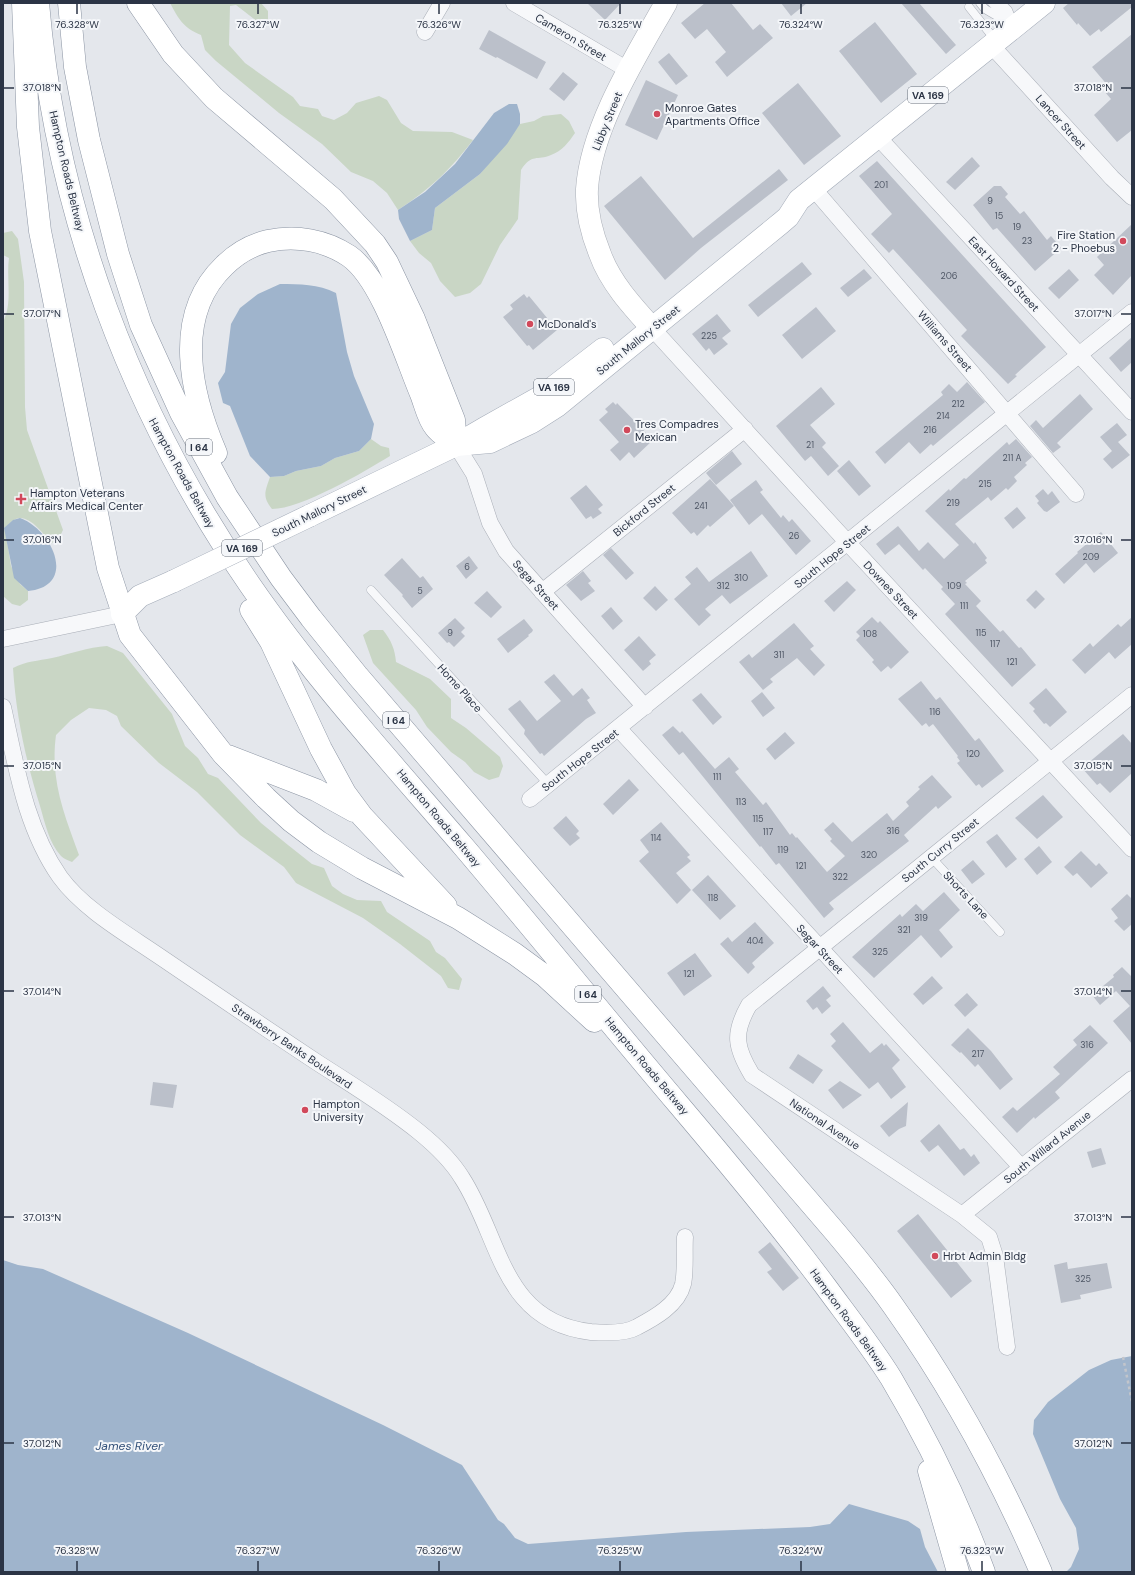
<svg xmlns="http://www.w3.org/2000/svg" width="1135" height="1575" viewBox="0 0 1135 1575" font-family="'DM Sans',sans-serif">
  <rect width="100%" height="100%" fill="#e4e7ec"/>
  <path fill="#c9d6c5" d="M170,3h91l7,8v9l-10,2 -22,-17 -6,1 -1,39 16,18 48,34 7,9 18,3 4,7 12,4 13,-7 9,-10 23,-7 8,4 14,23 12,8 39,1 21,8c-23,30 -43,49 -75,70l-11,-17 -14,-12 -22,-9 -29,-28 -43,-31 -63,-52 -11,-11 -4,-15c-19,-8 -22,-16 -31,-32z
    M561,114l8,7 6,12c-6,9 -13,18 -24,22 -14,6 -19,-2 -30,15l-3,49 -18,26 -19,39 -11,9 -15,4 -15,-16 -9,-18 -12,-10 -9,-12 22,-11 3,-22 45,-34 40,-50 14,-3 9,-5z
    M12,231l6,8 6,43 1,125 2,23 36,100 -3,6 -9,8c-6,-9 -19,-26 -31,-26 -6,0 -11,6 -15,10l6,38 9,18 8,7v9l-8,6 -8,-2 -9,-8v-274c10,-19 3,-43 6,-64l-6,-3v-22z
    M371,439l10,7 8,2 1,8c-26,16 -89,53 -118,53 -10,-13 -7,-17 -2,-32l14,-1 12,-5 25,-5 14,-8 24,-7z
    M370,630h13c8,10 12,19 13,32l34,17 21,20v19l15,10 34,29 3,9 -4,11 -10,3 -15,-8 -9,-10 -14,-10 -24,-25 -11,-17 -43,-47 -10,-28z
    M107,646l16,7 49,61 13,32 13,12 10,16 10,4 43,45 27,22 24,19 12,4 8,18 11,8 14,6 24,1 6,11 43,29 6,11 9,6 17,21 -3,11 -11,-2 -7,-12 -41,-32 -37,-26 -67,-35 -12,-16 -44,-32 -43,-43 -38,-29 -38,-37 -4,-10 -11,-6 -17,-2 -18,12 -15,15c-6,45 8,79 23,120l-7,7c-4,-2 -8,-3 -11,-6 -12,-13 -16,-33 -21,-50 -14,-45 -24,-90 -27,-138 13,-7 25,-7 39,-10 18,-4 36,-11 55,-12z"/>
  <path fill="#9fb4cc" d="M509,104h8l3,10v10l-13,20 -27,30 -45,34 -3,22 -22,11 -11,-22 -1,-9 27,-18 30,-28 39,-51z
    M280,284c20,0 38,0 56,9l11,59 7,24 20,48 -3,15 -12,12 -24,7 -14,8 -25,5 -12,5 -14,1 -20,-21 -20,-50 -7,-3 -5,-20 7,-11 6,-48 9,-16 18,-14z
    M20,518c33,12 58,68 8,73l-14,-13 -10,-50 9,-8z
    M3,1260l15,5 25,4 145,64 195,92 79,40 36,55 6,4 11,14 13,6 158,-12 124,-5 20,-3 19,-20 59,17 12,8 5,18 13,25h-935z
    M1132,1356v216h-66l5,-5 8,-18 -3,-21 -16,-29 -27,-65 1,-14 14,-18 41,-32 22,-10z"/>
  <path fill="#bbc0ca" d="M587,3h34l-16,17z
    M705,3h26l22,27 7,-6 13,14 -46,39 -12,-15 11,-10 -19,-23 -12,10 -14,-16z
    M781,3h26l-16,13z
    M901,3h18l37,42 -10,9z
    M1069,3h63v4l-31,25 -2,-3 -9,7 -12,-13 -1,2 -14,-17z
    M875,22l42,52 -36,29 -42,-52z
    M489,30l57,32 -9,17 -40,-22 -1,1 -17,-9z
    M1132,34v96l-15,12 -23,-27 17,-16 -7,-8 5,-4 -17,-20z
    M669,53l19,23 -12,9 -18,-23z
    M563,72l15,12 -14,17 -15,-12z
    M646,80l32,15 -21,45 -32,-15z
    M798,83l43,53 -37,29 -42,-52z
    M972,157l8,9 -25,24 -9,-8z
    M877,161l169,186 -31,28 2,1 -9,8 -47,-48 6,-6 -74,-81 -4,4 -18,-19 21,-20 -33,-38z
    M779,169l9,11 -87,68 -36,32 -61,-74 37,-30 52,62z
    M994,186h7l7,8 -3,3 15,17 4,-3 23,29 4,-4 10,12 -26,23 -38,-43 -4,2 -20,-25z
    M1132,224v51l-19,20 -19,-20 10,-10 -7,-8z
    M802,262l10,12 -54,43 -10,-12z
    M864,269l8,9 -24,19 -8,-9z
    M1069,269l10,11 -20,19 -11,-11z
    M524,294l3,4 2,-2 28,34 -24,20 -4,-5 -2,1 -24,-29 10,-8 -3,-4z
    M816,307l20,24 -34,28 -20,-24z
    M717,314l14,17 -9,7 6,6 -14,11 -5,-7 -3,3 -14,-17z
    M1132,337v25l-11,10 -12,-14z
    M967,382l18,20 -52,44 -2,-2 -11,10 -11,-12 -24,22 -10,-12 68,-57 -2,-3 8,-8 8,8z
    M821,387l14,17 -25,21 16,18 -4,4 17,19 -11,10 -17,-20 -6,5 -29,-35z
    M1080,394l13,15 -36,34 4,4 -8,6 -23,-27 6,-6 7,8z
    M613,402l3,3 1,-2 36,37 -19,18 -5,-6 -9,9 -10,-11 9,-8 -20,-22 9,-8 -3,-3z
    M1117,423l10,12 -9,7 12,13 -18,14 -9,-10 9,-8 -12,-14z
    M1016,439l16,18 -7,6 2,2 -13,12 3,4 -9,9 -2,-2 -15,13 -3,-4 -33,27 19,20 1,-2 12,16 -2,2 2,3 -22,18 2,2 -2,1 16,17 -5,5 24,26 3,-2 16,18 2,-1 15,18 -24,22 -67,-73 10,-10 -14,-15 2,-2 -18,-19 -2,2 -24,-26 -14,11 -9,-11 22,-18 21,25 9,-9 16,17 15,-14 -34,-34 24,-22 1,2 14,-13 2,1 41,-37 2,3z
    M732,451l10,13 -26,21 -10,-12z
    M849,460l22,26 -12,10 -22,-25z
    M710,479l24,27 -24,21 -2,-2 -11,11 -3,-4 -3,2 -19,-21z
    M756,480l7,10 -3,2 21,26 2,-3 6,7 3,-3 19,22 -15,14 -34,-41 -13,11 -19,-25z
    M586,485l17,20 -5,4 4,4 -9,6 -2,-3 -5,3 -16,-21z
    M1043,489l5,6 4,-4 8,11 -13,10 -3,-1 -7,-8 2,-2 -4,-5z
    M1017,507l9,11 -13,11 -9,-11z
    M1101,532l17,21 -24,20 -8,-10 -22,21 -9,-10 23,-21 -1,-1z
    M611,548l23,25 -8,7 -23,-25z
    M751,551l17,25 -38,28 -8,-9 -17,14 6,6 -12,11 -25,-27 17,-15 -6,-7 12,-10 12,15z
    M469,556l9,12 -12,11 -10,-13z
    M402,558l18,20 3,-2 10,13 -21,19 -10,-12 1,-1 -19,-20z
    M583,571l8,10 -3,2 7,8 -14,10 -15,-16z
    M847,581l9,9 -22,22 -10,-11z
    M655,586l13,14 -12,11 -13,-13z
    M1036,590l9,9 -10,10 -9,-9z
    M487,591l15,16 -11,11 -17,-15z
    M611,607l12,14 -10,9 -12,-14z
    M872,617l6,6 2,-2 29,31 -18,17 -3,-3 -7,6 -9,-10 2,-2 -18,-20 4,-4 -4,-4z
    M1132,617v27l-17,15 -6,-7 -24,22 -13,-14 18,-17 3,4 25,-23 3,3z
    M455,618l10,10 -4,4 4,4 -11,11 -5,-5 -2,1 -9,-10z
    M524,619l9,11 -1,2 -4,3 1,1 -21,17 -11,-14z
    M794,623l20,23 -4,3 15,16 -11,11 -17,-18 -27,21 3,3 -10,8 -24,-28 10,-8 3,4z
    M639,636l17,19 -7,6 2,3 -8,7 -19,-21z
    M554,674l19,22 9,-8 8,10 -3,2 9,13 -10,6 -42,37 -2,-3 -2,1 -16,-20 1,-4 -17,-21 12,-9 17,21 24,-20 -17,-19z
    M921,681l15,19 4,-3 35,44 4,-3 25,33 -22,17 -3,-4 -3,2 -19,-23 3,-2 -3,-4 1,-1 -25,-32 -4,3 -3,-4 -4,3 -24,-27z
    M1046,688l21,24 -17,15 -4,-4 -2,1 -11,-13 2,-2 -6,-6z
    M762,692l13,16 -12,9 -12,-16z
    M701,693l21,24 -9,8 -21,-25z
    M673,726l7,7 2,-2 33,38 14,-12 10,12 -4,3 28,33 3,-3 24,33 2,-2 4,5 1,-1 30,35 18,-16 -15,-15 2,-2 -8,-9 9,-8 19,20 35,-29 6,8 16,-15 -3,-4 14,-13 -2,-2 14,-12 20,22 -14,12 -2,-3 -32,29 5,6 -80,62 5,6 -10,9 -45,-55 -3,2 -15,-19 -1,1 -77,-95 -4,3 -17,-20z
    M785,732l10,11 -20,17 -9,-11z
    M1123,734l9,10v29l-22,20 -10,-10 -3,2 -15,-17z
    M629,779l10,11 -26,25 -10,-11z
    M1043,795l20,22 -26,22 -22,-21z
    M566,816l13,15 -3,3 4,4 -10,8 -17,-18z
    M661,822l29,33 -3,2 4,4 -15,12 15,17 -14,14 -38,-43 10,-9 -9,-12z
    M997,834l20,25 -11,9 -20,-26z
    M1039,846l13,16 -15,13 -13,-16z
    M1081,851l15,15 3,-3 9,10 -17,15 -14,-15 -4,3 -9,-9z
    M973,860l12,14 -13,10 -11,-14z
    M708,875l28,31 -16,14 -28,-30z
    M944,892l16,18 -21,20 14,17 -12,11 -20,-23 -47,43 -22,-21 48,-43 2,3 14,-13 7,7z
    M1127,894l5,5v25l-8,7 -10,-10 4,-3 -7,-9z
    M755,922l19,21 -22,20 3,4 -7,7 -28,-30 8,-7 4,5z
    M695,953l17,23 -28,20 -17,-23z
    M1122,967l10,10v67l-19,-23 17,-15 -14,-15 -16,14 -8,-10 22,-18 -1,-2z
    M932,976l11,12 -20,17 -10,-11z
    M823,986l8,10 -5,4 5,6 -9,8 -5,-7 -4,3 -7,-9z
    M967,993l11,12 -13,12 -11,-12z
    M843,1022l27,31 12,-10 2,3 2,-2 14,16 -8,8 14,19 -15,12 -13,-17 -9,7 -38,-43 5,-5 -6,-7z
    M1090,1025l18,18 -53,49 5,6 -25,21 -1,-2 -17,16 -15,-16 11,-10 4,4 43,-37 -7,-7 24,-22 -4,-5z
    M968,1028l23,23 22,28 -13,11 -22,-26 -3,3 -14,-15 -1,1 -9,-8z
    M798,1054l25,16 -10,14 -24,-16z
    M840,1081l22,14 -19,14 -15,-19z
    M153,1082l24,3 -4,23 -23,-3z
    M908,1102l-2,24 -7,3 -10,8 -9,-11z
    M939,1124l21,26 4,-2 7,9 3,-3 6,9 -16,13 -26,-31 -9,7 -9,-11z
    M1101,1148l5,16 -14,4 -5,-16z
    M918,1214l54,67 -21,17 -54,-67z
    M770,1242l29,36 -16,13 -16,-19 5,-3 -14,-17z
    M1067,1262l1,7 39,-6 5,25 -32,7 1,4 -20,4 -7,-38z"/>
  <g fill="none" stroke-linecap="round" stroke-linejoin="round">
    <defs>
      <path id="lane" d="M980,3l5,6 29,17
        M992,3l15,15
        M1001,3l7,7 5,12
        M969,7l27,34
        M371,590l178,195
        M931,857l69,75"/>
      <path id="street" d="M514,3l114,67
        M425,32l17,-29
        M991,45l121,133 20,19
        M877,136l255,276
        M813,188l263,306
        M652,328l196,215 284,306
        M456,445l18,29 16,49 16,28 139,156
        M542,592l203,-163
        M3,639l119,-25
        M3,707c13,58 22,120 57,170 23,32 67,57 99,79 53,36 106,72 159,107 34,22 69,43 101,69 16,13 32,28 43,46 39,60 39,144 129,154 13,1 34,2 46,-5 17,-9 41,-22 46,-43 3,-14 1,-32 2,-47
        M619,729l403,439
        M530,799l602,-487
        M962,1215l170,-136
        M1007,1347l-12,-91 -6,-19 -27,-22 -210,-140c-17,-28 -19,-42 -3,-70l383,-310"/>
      <path id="secondary" d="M652,328c-20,-22 -42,-46 -52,-74 -8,-20 -14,-44 -13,-65 4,-62 49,-133 79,-186"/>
      <path id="primary" d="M456,445l34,-3 42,-20 25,-16 224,-183 7,-6 11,-17 245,-197
        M309,516l147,-71 29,-17 57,-32 61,-47
        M122,614l18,-18 34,-15"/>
      <path id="highway" d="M23,3l5,124 12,104 68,337 22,67 93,119 43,44 25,23 28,21 43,26 96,50 57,36 30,22 49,45
        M38,3c18,210 93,409 212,582 64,93 140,176 213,261 73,86 143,173 216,259 50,59 100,119 147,182 22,30 45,59 65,91 37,62 68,126 93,194
        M69,3l6,64 14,73 29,114 23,71 40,88 46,84 54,81 30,40 46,57 479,558c20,24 40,48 58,74 59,83 107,172 147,265
        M138,3l35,51 41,44 119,101 42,45 12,18 27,57 40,101 2,25
        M216,453c-25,-58 -44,-137 8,-187 12,-12 27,-21 44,-25 28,-6 57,-1 81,15 33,23 56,100 72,138 4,10 7,25 14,33 5,7 15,12 21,18
        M251,610l20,32 50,107 24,44 17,23 84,90
        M228,756l88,34 38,21
        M929,1471l29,101"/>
    </defs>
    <use href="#lane" stroke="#a9aeb7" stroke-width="9"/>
    <use href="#street" stroke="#a9aeb7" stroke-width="17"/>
    <use href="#secondary" stroke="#a9aeb7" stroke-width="23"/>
    <use href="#primary" stroke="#a3abb8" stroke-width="23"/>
    <use href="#highway" stroke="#8b94a3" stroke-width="23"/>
    <path stroke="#c2c5cb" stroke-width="2.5" stroke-dasharray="3 3" stroke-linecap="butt" d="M1123,1357l9,45"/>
    <use href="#lane" stroke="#f7f8fa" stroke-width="8"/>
    <use href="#street" stroke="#f7f8fa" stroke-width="16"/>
    <use href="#secondary" stroke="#fff" stroke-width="22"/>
    <use href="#primary" stroke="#fff" stroke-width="22"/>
    <use href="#highway" stroke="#fff" stroke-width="22"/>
    <defs>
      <path id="primary-bridge" d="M174,581l135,-65"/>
    </defs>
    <use href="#primary-bridge" stroke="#a3abb8" stroke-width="23" stroke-linecap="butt"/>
    <use href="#primary-bridge" stroke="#fff" stroke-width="22"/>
  </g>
  <path fill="none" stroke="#2b3445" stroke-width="1.5" d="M77,4v10M258,4v10M439,4v10M620,4v10M801,4v10M982,4v10M4,88h10M1121,88h10M4,314h10M1121,314h10M4,540h10M1121,540h10M4,766h10M1121,766h10M4,991h10M1121,991h10M4,1217h10M1121,1217h10M4,1443h10M1121,1443h10M77,1561v10M258,1561v10M439,1561v10M620,1561v10M801,1561v10M982,1561v10"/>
  <g fill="#d1495b" stroke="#f4f6f9" stroke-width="1.5">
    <circle cx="657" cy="114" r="4"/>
    <circle cx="1123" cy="241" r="4"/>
    <circle cx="530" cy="324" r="4"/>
    <circle cx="627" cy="430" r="4"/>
    <path d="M19 493h4v4h4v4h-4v4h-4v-4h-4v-4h4z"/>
    <circle cx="305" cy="1110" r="4"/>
    <circle cx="935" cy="1256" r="4"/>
  </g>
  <g text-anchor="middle" stroke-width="4" stroke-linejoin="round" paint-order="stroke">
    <g font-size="9" fill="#4f5766">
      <text x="881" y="188">201</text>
      <text x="990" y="204">9</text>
      <text x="999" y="219">15</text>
      <text x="1017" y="230">19</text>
      <text x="1027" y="244">23</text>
      <text x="949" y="279">206</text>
      <text x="709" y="339">225</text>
      <text x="958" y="407">212</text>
      <text x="943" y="419">214</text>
      <text x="930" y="433">216</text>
      <text x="810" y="448">21</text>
      <text x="1012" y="461">211 A</text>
      <text x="985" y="487">215</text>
      <text x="953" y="506">219</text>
      <text x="701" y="509">241</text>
      <text x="794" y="539">26</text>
      <text x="1091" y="560">209</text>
      <text x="467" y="570">6</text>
      <text x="741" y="581">310</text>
      <text x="723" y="589">312</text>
      <text x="954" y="589">109</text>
      <text x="420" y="594">5</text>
      <text x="964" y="609">111</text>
      <text x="450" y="636">9</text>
      <text x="981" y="636">115</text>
      <text x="870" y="637">108</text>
      <text x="995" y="647">117</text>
      <text x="779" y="658">311</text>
      <text x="1012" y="665">121</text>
      <text x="935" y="715">116</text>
      <text x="973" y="757">120</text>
      <text x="717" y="780">111</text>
      <text x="741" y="805">113</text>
      <text x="758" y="822">115</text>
      <text x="893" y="834">316</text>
      <text x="768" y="835">117</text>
      <text x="656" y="841">114</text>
      <text x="783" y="853">119</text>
      <text x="869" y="858">320</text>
      <text x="801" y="869">121</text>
      <text x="840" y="880">322</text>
      <text x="713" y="901">118</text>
      <text x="921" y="921">319</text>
      <text x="904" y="933">321</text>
      <text x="755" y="944">404</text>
      <text x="880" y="955">325</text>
      <text x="689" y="977">121</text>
      <text x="1087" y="1048">316</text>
      <text x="978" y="1057">217</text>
      <text x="1083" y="1282">325</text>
    </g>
    <g fill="#f4f6f9" stroke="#676e7b" stroke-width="1">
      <rect x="908" y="87" width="40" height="16" rx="3"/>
      <rect x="534" y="379" width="40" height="16" rx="3"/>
      <rect x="186" y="439" width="26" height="16" rx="3"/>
      <rect x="222" y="540" width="40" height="16" rx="3"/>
      <rect x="383" y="712" width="26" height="16" rx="3"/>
      <rect x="575" y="986" width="26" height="16" rx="3"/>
    </g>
    <g font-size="10" font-weight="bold" fill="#2b3445">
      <text x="928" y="99">VA 169</text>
      <text x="554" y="391">VA 169</text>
      <text x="199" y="451">I 64</text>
      <text x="242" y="552">VA 169</text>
      <text x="396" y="724">I 64</text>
      <text x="588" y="998">I 64</text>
    </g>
    <g font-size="11" fill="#2b3445" stroke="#f4f6f9">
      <text transform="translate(571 37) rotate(31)" y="4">Cameron Street</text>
      <text transform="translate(607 121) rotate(-68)" y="4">Libby Street</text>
      <text transform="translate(1061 122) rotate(48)" y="4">Lancer Street</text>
      <text transform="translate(67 171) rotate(77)" y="4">Hampton Roads Beltway</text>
      <text transform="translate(1004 274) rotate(47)" y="4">East Howard Street</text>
      <text transform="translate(638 340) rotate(-39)" y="4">South Mallory Street</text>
      <text transform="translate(945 341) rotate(49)" y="4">Williams Street</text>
      <text transform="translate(182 473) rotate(61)" y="4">Hampton Roads Beltway</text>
      <text transform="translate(644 510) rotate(-39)" y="4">Bickford Street</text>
      <text transform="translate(319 511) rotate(-26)" y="4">South Mallory Street</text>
      <text transform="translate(832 556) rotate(-39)" y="4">South Hope Street</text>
      <text transform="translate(536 585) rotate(48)" y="4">Segar Street</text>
      <text transform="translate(891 590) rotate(47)" y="4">Downes Street</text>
      <text transform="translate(460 688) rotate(48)" y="4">Home Place</text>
      <text transform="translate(580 760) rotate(-38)" y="4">South Hope Street</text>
      <text transform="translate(439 818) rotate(50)" y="4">Hampton Roads Beltway</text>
      <text transform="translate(940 850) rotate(-39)" y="4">South Curry Street</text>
      <text transform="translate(966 895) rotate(47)" y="4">Shorts Lane</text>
      <text transform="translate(820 949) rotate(47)" y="4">Segar Street</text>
      <text transform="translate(292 1046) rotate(34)" y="4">Strawberry Banks Boulevard</text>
      <text transform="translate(647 1066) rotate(50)" y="4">Hampton Roads Beltway</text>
      <text transform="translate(825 1124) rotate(34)" y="4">National Avenue</text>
      <text transform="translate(1047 1147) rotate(-39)" y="4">South Willard Avenue</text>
      <text transform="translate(849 1320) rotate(54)" y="4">Hampton Roads Beltway</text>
    </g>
    <g font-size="11" fill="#2b3445" stroke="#f4f6f9" text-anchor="start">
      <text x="665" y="112">Monroe Gates<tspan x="665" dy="13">Apartments Office</tspan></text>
      <text x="1115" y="239" text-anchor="end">Fire Station<tspan x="1115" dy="13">2 - Phoebus</tspan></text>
      <text x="538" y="328">McDonald's</text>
      <text x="635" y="428">Tres Compadres<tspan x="635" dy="13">Mexican</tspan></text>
      <text x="30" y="497">Hampton Veterans<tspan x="30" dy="13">Affairs Medical Center</tspan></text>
      <text x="313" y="1108">Hampton<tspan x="313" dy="13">University</tspan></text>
      <text x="943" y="1260">Hrbt Admin Bldg</text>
    </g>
    <g font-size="12" font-style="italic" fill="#34527a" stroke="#f4f6f9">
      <text x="129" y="1450">James River</text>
    </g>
  </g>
  <g font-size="10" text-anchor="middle" fill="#2b3445" stroke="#f4f6f9" stroke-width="4" stroke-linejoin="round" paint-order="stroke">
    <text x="77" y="28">76.328°W</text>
    <text x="258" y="28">76.327°W</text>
    <text x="439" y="28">76.326°W</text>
    <text x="620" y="28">76.325°W</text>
    <text x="801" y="28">76.324°W</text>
    <text x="982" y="28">76.323°W</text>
    <text x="42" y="91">37.018°N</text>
    <text x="1093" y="91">37.018°N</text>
    <text x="42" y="317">37.017°N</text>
    <text x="1093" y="317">37.017°N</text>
    <text x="42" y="543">37.016°N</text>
    <text x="1093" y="543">37.016°N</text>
    <text x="42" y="769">37.015°N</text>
    <text x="1093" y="769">37.015°N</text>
    <text x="42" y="995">37.014°N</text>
    <text x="1093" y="995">37.014°N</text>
    <text x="42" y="1221">37.013°N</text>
    <text x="1093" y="1221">37.013°N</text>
    <text x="42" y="1447">37.012°N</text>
    <text x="1093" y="1447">37.012°N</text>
    <text x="77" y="1554">76.328°W</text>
    <text x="258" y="1554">76.327°W</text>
    <text x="439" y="1554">76.326°W</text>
    <text x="620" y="1554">76.325°W</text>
    <text x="801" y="1554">76.324°W</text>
    <text x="982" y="1554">76.323°W</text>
  </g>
  <rect width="1135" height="1575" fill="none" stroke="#2b3445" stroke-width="8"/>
</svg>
